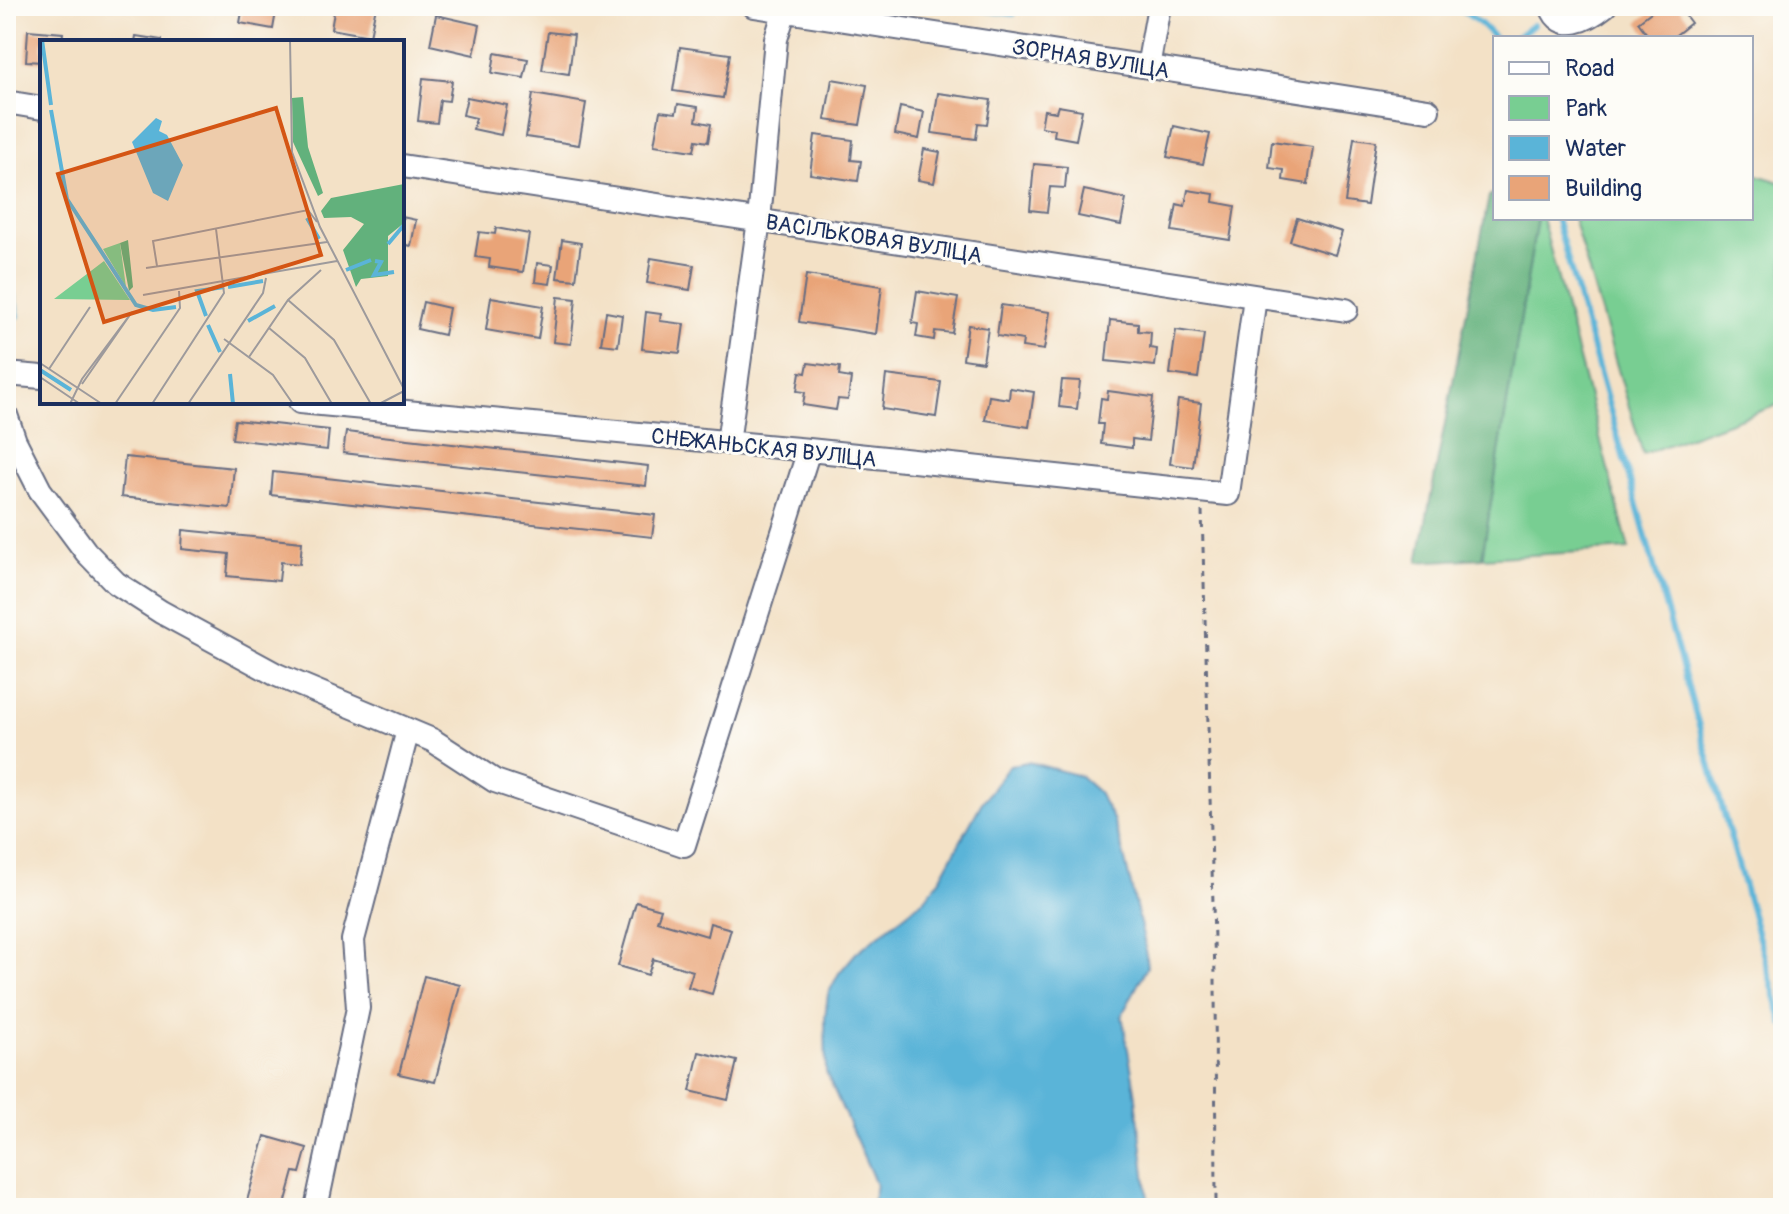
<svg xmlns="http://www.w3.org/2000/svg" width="1789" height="1214" viewBox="0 0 1789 1214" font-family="Pangolin,sans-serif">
  <rect width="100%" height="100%" fill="#fdfcf7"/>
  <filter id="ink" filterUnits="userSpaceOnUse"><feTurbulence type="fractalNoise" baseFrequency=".0125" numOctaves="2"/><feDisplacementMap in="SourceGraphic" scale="16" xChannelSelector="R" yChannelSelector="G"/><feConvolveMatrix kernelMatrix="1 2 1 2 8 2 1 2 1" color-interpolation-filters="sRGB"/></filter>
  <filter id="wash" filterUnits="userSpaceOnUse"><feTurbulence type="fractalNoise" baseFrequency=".006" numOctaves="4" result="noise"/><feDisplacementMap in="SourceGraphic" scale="32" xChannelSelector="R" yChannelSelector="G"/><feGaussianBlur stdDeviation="1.8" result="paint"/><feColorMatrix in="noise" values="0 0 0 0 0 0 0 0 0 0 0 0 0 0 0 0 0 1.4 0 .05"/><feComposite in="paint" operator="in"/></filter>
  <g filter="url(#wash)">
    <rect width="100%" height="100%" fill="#f3e1c6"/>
    <path fill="#78ce92" stroke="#4a7e78" stroke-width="2" d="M1751,173l32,10v220l-140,51 -70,-236h178z
      M1537,218h5l87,331 -147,9z"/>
    <path fill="#62b17c" stroke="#3e706d" stroke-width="2" d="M1495,192v26h42l-55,340 -64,4 71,-366z"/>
    <path fill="#5ab4d8" stroke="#3a729b" stroke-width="2" d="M1028,762l52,14 18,16 15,27 11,37 20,84 3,27 -25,48 13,75 14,118h-277l4,-24 -50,-112 -1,-55 3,-23 11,-21 17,-20 69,-54 16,-22 40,-73 29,-39z"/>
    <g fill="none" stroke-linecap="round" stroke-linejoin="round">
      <path stroke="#5ab4d8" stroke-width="6" d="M957,6l56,8 1,-8
        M1456,6l25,18 14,14
        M1516,38l17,-13
        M1556,218l227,806
        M6,265l12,51
        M1776,1208l7,-40"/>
    </g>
    <g id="blocks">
      <path fill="#e9a478" d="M126,6h41l-1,7z
        M243,6h34l-4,23 -33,-6z
        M335,6h41l-6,30 -39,-7z
        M1659,6h19l13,17 -19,15h-22l-12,-16z
        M436,15l44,10 -6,30 -44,-10z
        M28,30l35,3 -1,9h-20v20l-16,-1z
        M548,32l26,3 -5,39 -27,-4z
        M136,36l26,4v2h-27z
        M680,47l50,7 -7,44 -50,-7z
        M495,53l33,6 -4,19 -32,-5z
        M423,78l29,3 -3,20 -9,-1 -3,23 -19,-2z
        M832,79l35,6 -7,40 -35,-5z
        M938,93l53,7 -4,24 -9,-1 -2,16 -44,-6z
        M533,94l53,9 -7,42 -53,-8z
        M467,97l40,8 -6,30 -28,-6 3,-11 -13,-3z
        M678,104l20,3 -2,14 15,3 -3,18 -12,-2 -2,11 -40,-6 6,-34 16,2z
        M1058,106l24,4 -6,30 -22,-4 1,-7 -14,-2 3,-17 12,2z
        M900,107l24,5 -5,27 -24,-5z
        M1174,126l36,8 -7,30 -36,-7z
        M815,135l38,5 -2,20 10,1 -3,20 -48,-7z
        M1354,138l22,3 -9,64 -22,-3z
        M1272,141l41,6 -5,37 -25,-4 1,-10 -15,-2z
        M924,149l16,3 -6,31 -16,-3z
        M1034,164l33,3 -2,21 -15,-1 -3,25 -17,-2z
        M1084,190l42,9 -5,26 -43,-9z
        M1188,190l26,4 -1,8 22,4 -5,34 -58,-9 5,-27 8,2z
        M402,217l14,3 -5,26 -9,-2z
        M1297,218l45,14 -7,23 -45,-14z
        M496,228l33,6 -6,38 -34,-5 1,-8 -15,-2 4,-25 16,2z
        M562,240l19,3 -5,37 -19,-2z
        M651,258l43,7 -4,25 -43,-7z
        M537,263l16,2 -3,19 -15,-2z
        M806,275l76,11 -6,48 -77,-12z
        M917,291l41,7 -6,35 -17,-2 -1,9 -18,-3 2,-13 -6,-1z
        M491,297l52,9 -5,33 -52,-9z
        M558,297l18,2 -5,45 -18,-2z
        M423,302l26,6 -5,27 -27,-6z
        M1001,305l49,7 -6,38 -22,-3 1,-7 -26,-4z
        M606,312l16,3 -4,31 -17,-2z
        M646,312l15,2 -1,7 24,3 -4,29 -38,-4z
        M1110,320l28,3v8l13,1 -1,16 7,1 -2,17 -49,-5z
        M968,325l20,3 -5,34 -20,-3z
        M1176,330l28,4 -6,44 -28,-4z
        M808,363l32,4 -1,9 12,2 -3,22 -10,-1 -2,11 -33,-5 2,-13 -8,-1 3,-19 6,1z
        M886,375l55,7 -5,35 -54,-8z
        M1062,380l18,1 -3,28 -18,-2z
        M1010,388l24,4 -5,35 -44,-7 4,-24 20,3z
        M1108,391l45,6 -5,44 -16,-2v9l-31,-4 2,-20h-5l3,-26 6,1z
        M1178,400l23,3 -8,64 -23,-3z
        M235,420l94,10 -2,20 -95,-11z
        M346,432l302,34 -2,20 -303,-33z
        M125,457l109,11 -4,40 -109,-11z
        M273,472l382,43 -3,22 -381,-42z
        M183,530l119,12 -2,22 -19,-2 -2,19 -52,-5 2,-22 -47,-5z
        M636,902l25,7 -4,12 50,15 3,-13 21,6 -19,65 -24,-7 5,-16 -40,-12 -5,16 -30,-9z
        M424,976l36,9 -25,97 -36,-8z
        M699,1052l38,9 -9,39 -38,-9z
        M265,1136l42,12 -7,25 -6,-1 -10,36h-39z"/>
    </g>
  </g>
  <g filter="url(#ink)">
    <use href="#blocks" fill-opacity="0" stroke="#676d82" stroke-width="2"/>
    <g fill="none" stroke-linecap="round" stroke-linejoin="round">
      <defs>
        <path id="minor" d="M754,6l674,104
          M1551,6c9,29 38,13 54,0
          M1148,67l11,-61
          M6,102l36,6
          M402,166l944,144
          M6,374l36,3
          M300,402l509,48 419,44 27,-197
          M6,415l9,26 25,49 46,62 30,31 45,29 116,63 155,65 63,41 189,64 125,-395
          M728,443l31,-223 17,-181 10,-33
          M316,1208l42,-200 -5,-68 55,-210"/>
      </defs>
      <use href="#minor" stroke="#676d82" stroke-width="26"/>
      <path stroke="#676d82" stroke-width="3" stroke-dasharray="6 6" stroke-linecap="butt" d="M1202,511l13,464 1,233"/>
      <use href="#minor" stroke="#fff" stroke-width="22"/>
    </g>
  </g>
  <g text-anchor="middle" stroke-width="6" stroke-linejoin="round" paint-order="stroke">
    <g font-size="22" fill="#1b2f5e" stroke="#fdfcf7">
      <text transform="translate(1091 58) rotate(9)" y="8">ЗОРНАЯ ВУЛІЦА</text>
      <text transform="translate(874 238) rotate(9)" y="8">ВАСІЛЬКОВАЯ ВУЛІЦА</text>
      <text transform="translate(764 447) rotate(6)" y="8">СНЕЖАНЬСКАЯ ВУЛІЦА</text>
    </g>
  </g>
  <g transform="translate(40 40)">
    <rect width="364" height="364" fill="#f3e1c6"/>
    <path d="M80,203l6,44 -23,-38zM64,221l26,39 -76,-1z" fill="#78ce92"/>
    <path d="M263,57l5,50 15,46 -5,3 -25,-54 -1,-44zM364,144v39l-16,13v40l-27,3 -5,8 -13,-37 21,-26 -13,-7 -27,1 -3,-7 10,-13zM88,200l5,47 -4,4 -9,-48z" fill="#62b17c"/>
    <path d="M116,78l6,3 -3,10 8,4 16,30 -15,36 -15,-8 -21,-51z" fill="#5ab4d8"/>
    <path fill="none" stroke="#5ab4d8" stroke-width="4" d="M2,0l9,65M11,70l16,89 69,106 17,5 23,-3M267,178l12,21M348,204l16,-19M335,221l6,1 -7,13 20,-3M306,230l25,-10M188,247l35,-6M166,276l-9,-25 27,-4M208,281l27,-15M168,285l12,27M0,330l31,20M190,334l3,30"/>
    <path fill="none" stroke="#9d9a9c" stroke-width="2" d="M250,0l2,112 28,75 84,162M117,226l-4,-25 155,-31 9,12M106,228l181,-26M103,255l194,-34M248,260l46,40 37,64M229,288l36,30 27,46M184,299l49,36 20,29M209,317l39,-57 33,-30M0,323l62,41M9,329l41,-62M0,337l40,27M42,344l50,-72M30,364l12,-25 50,-67M75,364l65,-96 -1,-17M112,364l72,-111 -8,-64M148,364l75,-111 3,-15M339,364l25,-13"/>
    <path fill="#d45514" fill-opacity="0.15" stroke="#d45514" stroke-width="4" d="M236,68l45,147 -217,67 -46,-148z"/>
    <rect width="364" height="364" fill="none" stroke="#1b2f5e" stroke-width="4"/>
  </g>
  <rect width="1789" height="1214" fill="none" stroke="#fdfcf7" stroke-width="32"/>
  <rect x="1493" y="36" width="260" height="184" fill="#fdfcf7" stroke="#a3aaba" stroke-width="2"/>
  <rect x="1509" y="62" width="40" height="12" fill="#ffffff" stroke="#a3aaba" stroke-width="2"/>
  <text x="1565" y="76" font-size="24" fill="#1b2f5e">Road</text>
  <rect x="1509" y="96" width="40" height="24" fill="#78ce92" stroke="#a3aaba" stroke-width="2"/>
  <text x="1565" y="116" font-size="24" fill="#1b2f5e">Park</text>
  <rect x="1509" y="136" width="40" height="24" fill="#5ab4d8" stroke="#a3aaba" stroke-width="2"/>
  <text x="1565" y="156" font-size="24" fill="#1b2f5e">Water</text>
  <rect x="1509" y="176" width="40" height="24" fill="#e9a478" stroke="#a3aaba" stroke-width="2"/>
  <text x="1565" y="196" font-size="24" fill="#1b2f5e">Building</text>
</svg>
